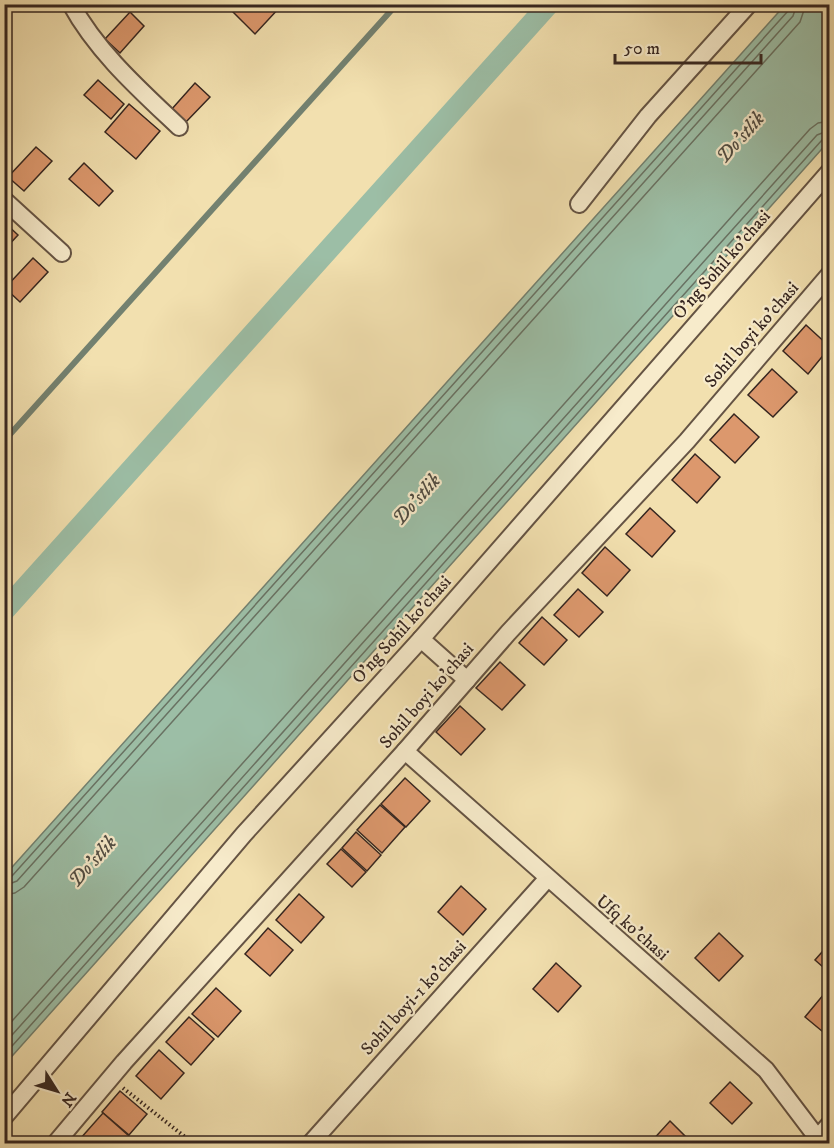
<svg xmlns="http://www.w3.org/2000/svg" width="834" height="1148" font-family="'IM FELL DW Pica',serif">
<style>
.water{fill:#9cbea6;stroke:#738170;stroke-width:1.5}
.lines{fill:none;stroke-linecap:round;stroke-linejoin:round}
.shore{stroke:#697263;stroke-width:1.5}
.stream{stroke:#738170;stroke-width:6}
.canal{stroke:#9cbea6;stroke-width:21}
.building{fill:#dc986d;stroke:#362620;stroke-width:1.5}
.street-casing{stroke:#655444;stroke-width:20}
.path{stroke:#362620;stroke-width:4;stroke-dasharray:1.5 3;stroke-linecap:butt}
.street{stroke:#f7ebcb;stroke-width:16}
.labels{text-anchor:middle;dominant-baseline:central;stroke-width:4.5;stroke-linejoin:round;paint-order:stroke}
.street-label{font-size:18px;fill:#362620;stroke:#f7ebcb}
.water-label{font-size:20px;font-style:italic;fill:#504c42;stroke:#f7ebcb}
</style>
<rect width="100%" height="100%" fill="#f2e0af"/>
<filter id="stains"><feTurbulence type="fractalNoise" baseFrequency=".00333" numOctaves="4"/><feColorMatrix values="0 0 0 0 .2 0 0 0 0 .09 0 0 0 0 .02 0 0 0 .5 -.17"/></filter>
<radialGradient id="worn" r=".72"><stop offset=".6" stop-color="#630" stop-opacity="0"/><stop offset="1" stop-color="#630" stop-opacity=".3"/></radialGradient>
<!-- water -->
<path class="water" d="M785,5h44v136l-824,923v-189z"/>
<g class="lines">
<!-- shore -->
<g class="shore">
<path d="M4,879l8,-3 776,-865 1,-7"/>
<path d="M4,886l13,-5 776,-865 4,-12"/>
<path d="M4,895l11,-2 9,-6 776,-865 6,-18"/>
<path d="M4,1030l806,-901 8,-6 12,-2"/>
<path d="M4,1044l813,-909 13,-5"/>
<path d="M4,1055l818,-915 8,-2"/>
</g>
<!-- stream -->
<path class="stream" d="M4,441l393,-437"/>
<!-- canal -->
<path class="canal" d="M4,611l545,-607"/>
</g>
<!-- building -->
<g class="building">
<path d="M277,4l3,3 -25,27 -29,-29z"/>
<path d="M130,12l14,14 -24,27 -15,-14z"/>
<path d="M98,80l26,24 -13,15 -27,-24z"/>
<path d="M195,83l15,14 -25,26 -14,-13z"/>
<path d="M129,104l31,27 -24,28 -31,-27z"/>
<path d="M36,147l16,14 -28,30 -16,-14z"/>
<path d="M84,163l29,28 -14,15 -30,-27z"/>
<path d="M4,222l14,13 -14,15z"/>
<path d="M33,258l15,14 -28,30 -15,-14z"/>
<path d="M806,325l24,22 -22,27 -25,-23z"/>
<path d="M772,369l25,23 -24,25 -25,-22z"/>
<path d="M734,414l25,23 -24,26 -25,-23z"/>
<path d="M695,454l25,23 -23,26 -25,-23z"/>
<path d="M650,508l25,23 -23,26 -26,-23z"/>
<path d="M605,547l25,23 -23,26 -25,-23z"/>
<path d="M578,589l25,23 -24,25 -25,-22z"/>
<path d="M542,617l25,23 -23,25 -25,-22z"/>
<path d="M500,662l25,23 -23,25 -26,-22z"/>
<path d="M460,706l25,23 -24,26 -25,-23z"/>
<path d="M405,778l25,23 -24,26 -25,-23z"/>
<path d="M380,805l25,22 -23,26 -25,-23z"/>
<path d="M356,832l25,23 -14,16 -25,-23z"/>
<path d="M341,849l25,23 -14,15 -25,-23z"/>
<path d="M461,886l25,23 -23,26 -25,-23z"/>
<path d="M299,894l25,23 -23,26 -25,-23z"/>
<path d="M268,928l25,22 -23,26 -25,-22z"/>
<path d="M719,933l24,23 -24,25 -24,-23z"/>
<path d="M830,943v30l-15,-13z"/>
<path d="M556,963l25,23 -23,26 -25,-23z"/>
<path d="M216,988l25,23 -23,26 -26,-23z"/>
<path d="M824,994l6,5 -2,37 -23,-19z"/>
<path d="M189,1017l25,22 -23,26 -25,-23z"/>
<path d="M159,1050l25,23 -23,26 -25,-23z"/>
<path d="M730,1082l22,21 -20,21 -22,-21z"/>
<path d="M120,1091l27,23 -18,21 -27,-23z"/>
<path d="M103,1113l26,23 -7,8h-37l-5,-5z"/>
<path d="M670,1121l21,21 -1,2 -40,-1z"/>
</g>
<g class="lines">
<!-- street casing -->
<g class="street-casing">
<g id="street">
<path d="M71,4c26,48 69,86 108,123"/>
<path d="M4,200l58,53"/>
<path d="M579,204l69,-88 101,-112"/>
<path d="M421,639l46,41"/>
<path d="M405,751l361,319 56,74"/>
<path d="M4,1117l240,-283 177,-195 409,-468"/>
<path d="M55,1144l69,-82 281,-311 103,-118 179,-192 143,-167"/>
<path d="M310,1144l237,-265"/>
<path d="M812,1144l18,-20"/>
</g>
</g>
<!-- path -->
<path class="path" d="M123,1088l71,56"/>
<!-- street -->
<use href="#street" class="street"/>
</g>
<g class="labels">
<!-- street labels -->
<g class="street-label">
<text transform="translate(722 265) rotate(-49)">O'ng Sohil ko'chasi</text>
<text transform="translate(752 335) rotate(-49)">Sohil boyi ko'chasi</text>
<text transform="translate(402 630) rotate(-48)">O'ng Sohil ko'chasi</text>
<text transform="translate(427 696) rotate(-49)">Sohil boyi ko'chasi</text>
<text transform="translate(632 928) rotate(41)">Ufq ko'chasi</text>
<text transform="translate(414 998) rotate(-48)">Sohil boyi-1 ko'chasi</text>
</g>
<!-- water labels -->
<g class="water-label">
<text transform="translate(741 138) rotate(-48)">Do'stlik</text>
<text transform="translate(417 500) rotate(-48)">Do'stlik</text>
<text transform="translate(93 862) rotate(-48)">Do'stlik</text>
</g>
</g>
<!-- margin -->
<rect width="834" height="1148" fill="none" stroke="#f2e0af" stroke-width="24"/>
<rect x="6" y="6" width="822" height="1136" fill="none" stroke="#362620" stroke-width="3"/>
<rect x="12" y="12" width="810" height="1124" fill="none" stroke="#362620" stroke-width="1.5"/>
<!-- north arrow -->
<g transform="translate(57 1091) rotate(127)" stroke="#f7ebcb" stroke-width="4.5" paint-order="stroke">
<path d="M0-4.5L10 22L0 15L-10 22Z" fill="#362620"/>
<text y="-9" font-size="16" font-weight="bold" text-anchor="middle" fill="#362620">N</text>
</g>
<!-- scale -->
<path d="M615 54v9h146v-9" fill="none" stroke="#362620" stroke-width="3"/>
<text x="624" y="54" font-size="18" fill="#362620" stroke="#f7ebcb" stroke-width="4.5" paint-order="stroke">50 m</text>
<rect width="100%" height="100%" filter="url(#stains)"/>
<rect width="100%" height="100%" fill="url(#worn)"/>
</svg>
